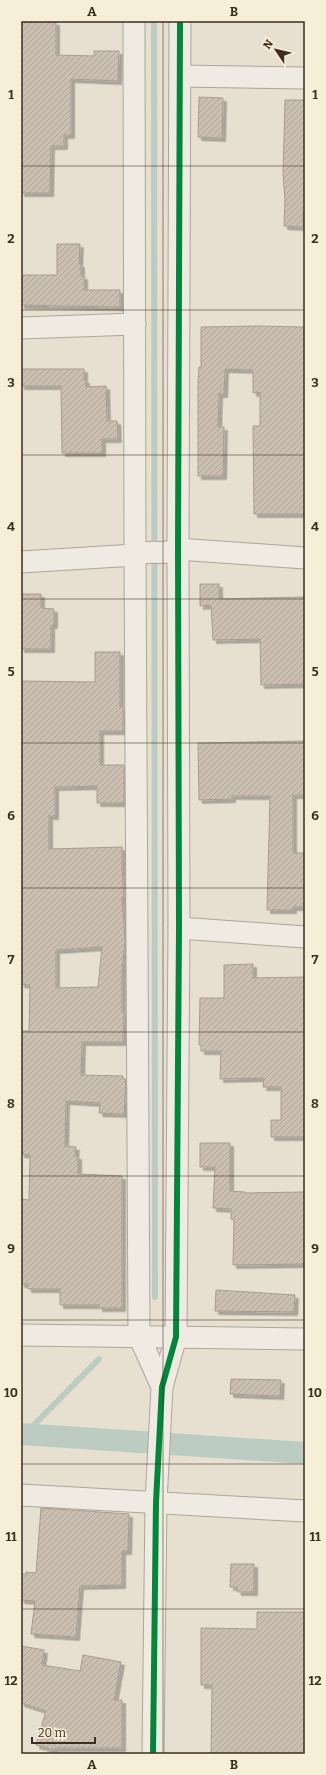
<svg xmlns="http://www.w3.org/2000/svg" width="326" height="1775" font-family="Bitter,serif">
<style>
.lines{fill:none;stroke-linecap:round;stroke-linejoin:round}
.stream{stroke:#bcccc2;stroke-width:6}
.canal{stroke:#bcccc2;stroke-width:22}
.building{fill:url(#building-hatch);stroke:#a89c90;fill-rule:evenodd;filter:url(#shadow)}
.minor-casing{stroke:#ada599;stroke-width:23}
.minor{stroke:#efebe3;stroke-width:21}
.cycleway-casing{stroke:#f7eed8;stroke-width:8}
.cycleway{stroke:#00873e;stroke-width:6}
.grid{fill:none;stroke:#3d2e20;stroke-width:1;stroke-opacity:0.55}
.neatline{fill:none;stroke:#3d2e20;stroke-width:1.5}
.grid-label{font-size:13px;text-anchor:middle;font-weight:bold;fill:#3d2e20}
</style>
<defs>
<pattern id="building-hatch" width="6" height="6" patternUnits="userSpaceOnUse"><rect width="6" height="6" fill="#cbbfb2"/><path d="M-1 1l2-2M0 6l6-6M5 7l2-2" fill="none" stroke="#afa499"/></pattern>
<filter id="shadow"><feDropShadow dx="3.5" dy="3.5" stdDeviation="0" flood-color="#0004"/></filter>
</defs>
<rect width="100%" height="100%" fill="#e7e0d1"/>
<g class="lines">
<!-- stream -->
<g class="stream">
<path d="M154,21l1,1276"/>
<path d="M24,1435l75,-76"/>
</g>
<!-- canal -->
<path class="canal" d="M21,1434l284,19"/>
</g>
<!-- building -->
<g class="building">
<path d="M21,22h35v33l38,1v-5h25l-1,30 -47,-2v56h-7v11h-13l-1,47h-29z"/>
<path d="M199,97l24,1 -1,40 -24,-1z"/>
<path d="M285,100h20v112h-2v15l-19,-1 1,-27 -2,-24z"/>
<path d="M57,244h23l-1,20h2v12h3v14h36v17l-99,-2v-30h36z"/>
<path d="M258,326l47,1v187h-51l-1,-88h7v-34l-7,1v-23l-28,-1 -1,25h-5l-1,33h6l-1,49h-25v-94l1,-15h2v-40z"/>
<path d="M21,369h63v11h2v7l20,-1 1,35h10l1,18h-16v14h-40l-1,-67h-40z"/>
<path d="M200,584h19v15l86,-2v87l-44,1 -1,-46 -47,1 -2,-35 -11,1z"/>
<path d="M21,594h20v14l13,1v16h-3v24h-30z"/>
<path d="M95,652h25v55h3v24h-23v34h24v38h-27v-17l-42,1v29h-6v33l73,-2v22l2,28h-2l3,43 -3,31v41h2l-1,30h-41l-1,33 42,1v3h3l-2,35 -25,-1 1,-10 -34,-2 -1,45 11,1 -1,9h3v18l44,2v132h-23v-3h-39v-16h-32v-5h-7v-85l8,1 1,-45 -9,-1v-123h8l1,-46 -9,-1v-303l74,1zM102,947l-4,40 -42,1v-38z"/>
<path d="M305,741v54h-12v58h12v54h-12v3h-26l3,-114h-38v3l-33,1 -1,-57z"/>
<path d="M253,964v14l52,-1v160h-34v-17h10v-33h-18l1,-9 -44,1 1,-28h-20v-6h-2l1,-47h24v-33z"/>
<path d="M200,1143h30v48l15,1v1l60,-1v72l-72,1 1,-45 -3,-1v-10l-18,-1 2,-41h-15z"/>
<path d="M216,1290l79,5 -1,17 -79,-1z"/>
<path d="M231,1379l50,1 -1,16 -50,-2z"/>
<path d="M41,1508l88,6 -1,37h-6v34l-42,1 -4,51 -45,-3 4,-33 -14,-1v-26h5v-2l10,1z"/>
<path d="M231,1564h23v28h-16l-1,-5h-7z"/>
<path d="M257,1612h48v142l-94,-1 1,-68h-11v-57l56,1z"/>
<path d="M21,1646l23,4 -2,15 38,6 3,-16 38,7 -7,38h8v48h-67l-1,2 -18,-5 10,-34 -25,-8z"/>
</g>
<g class="lines">
<!-- minor casing -->
<g class="minor-casing">
<g id="minor">
<path d="M134,21l1,534 4,781 23,51"/>
<path d="M180,76l125,2"/>
<path d="M21,328l114,-4"/>
<path d="M21,562l114,-7c13,-6 30,1 43,-6l127,9"/>
<path d="M179,928l126,9"/>
<path d="M21,1335l284,4"/>
<path d="M21,1495l284,16"/>
<path d="M153,1754l3,-252 6,-115 14,-50 3,-409 -1,-379 2,-528"/>
</g>
</g>
<!-- minor -->
<use href="#minor" class="minor"/>
<!-- cycleway casing -->
<g class="cycleway-casing">
<path id="cycleway" d="M153,1754l3,-252 6,-115 14,-50 3,-409 -1,-379 2,-528"/>
</g>
<!-- cycleway -->
<use href="#cycleway" class="cycleway"/>
</g>
<!-- grid -->
<path class="grid" d="M163,21v1733M21,166h284M21,310h284M21,455h284M21,599h284M21,743h284M21,888h284M21,1032h284M21,1176h284M21,1320h284M21,1464h284M21,1609h284"/>
<!-- border -->
<rect width="326" height="1775" fill="none" stroke="#f7eed8" stroke-width="44"/>
<!-- north arrow -->
<g transform="translate(276 50) rotate(305)" stroke="#f7eed8" stroke-width="3" paint-order="stroke">
<path d="M0-3L7 15L0 10L-7 15Z" fill="#3d2e20"/>
<text y="-6" font-size="11" font-weight="bold" text-anchor="middle" fill="#3d2e20">N</text>
</g>
<!-- scale -->
<path d="M32 1737v6h63v-6" fill="none" stroke="#3d2e20" stroke-width="2"/>
<text x="38" y="1737" font-size="12" fill="#3d2e20" stroke="#f7eed8" stroke-width="3" paint-order="stroke">20 m</text>
<rect x="22" y="22" width="282" height="1731" class="neatline"/>
<g class="grid-label">
<text x="92" y="16">A</text>
<text x="234" y="16">B</text>
<text x="11" y="99">1</text>
<text x="315" y="99">1</text>
<text x="11" y="243">2</text>
<text x="315" y="243">2</text>
<text x="11" y="387">3</text>
<text x="315" y="387">3</text>
<text x="11" y="531">4</text>
<text x="315" y="531">4</text>
<text x="11" y="676">5</text>
<text x="315" y="676">5</text>
<text x="11" y="820">6</text>
<text x="315" y="820">6</text>
<text x="11" y="964">7</text>
<text x="315" y="964">7</text>
<text x="11" y="1108">8</text>
<text x="315" y="1108">8</text>
<text x="11" y="1253">9</text>
<text x="315" y="1253">9</text>
<text x="11" y="1397">10</text>
<text x="315" y="1397">10</text>
<text x="11" y="1541">11</text>
<text x="315" y="1541">11</text>
<text x="11" y="1685">12</text>
<text x="315" y="1685">12</text>
<text x="92" y="1769">A</text>
<text x="234" y="1769">B</text>
</g>
</svg>
